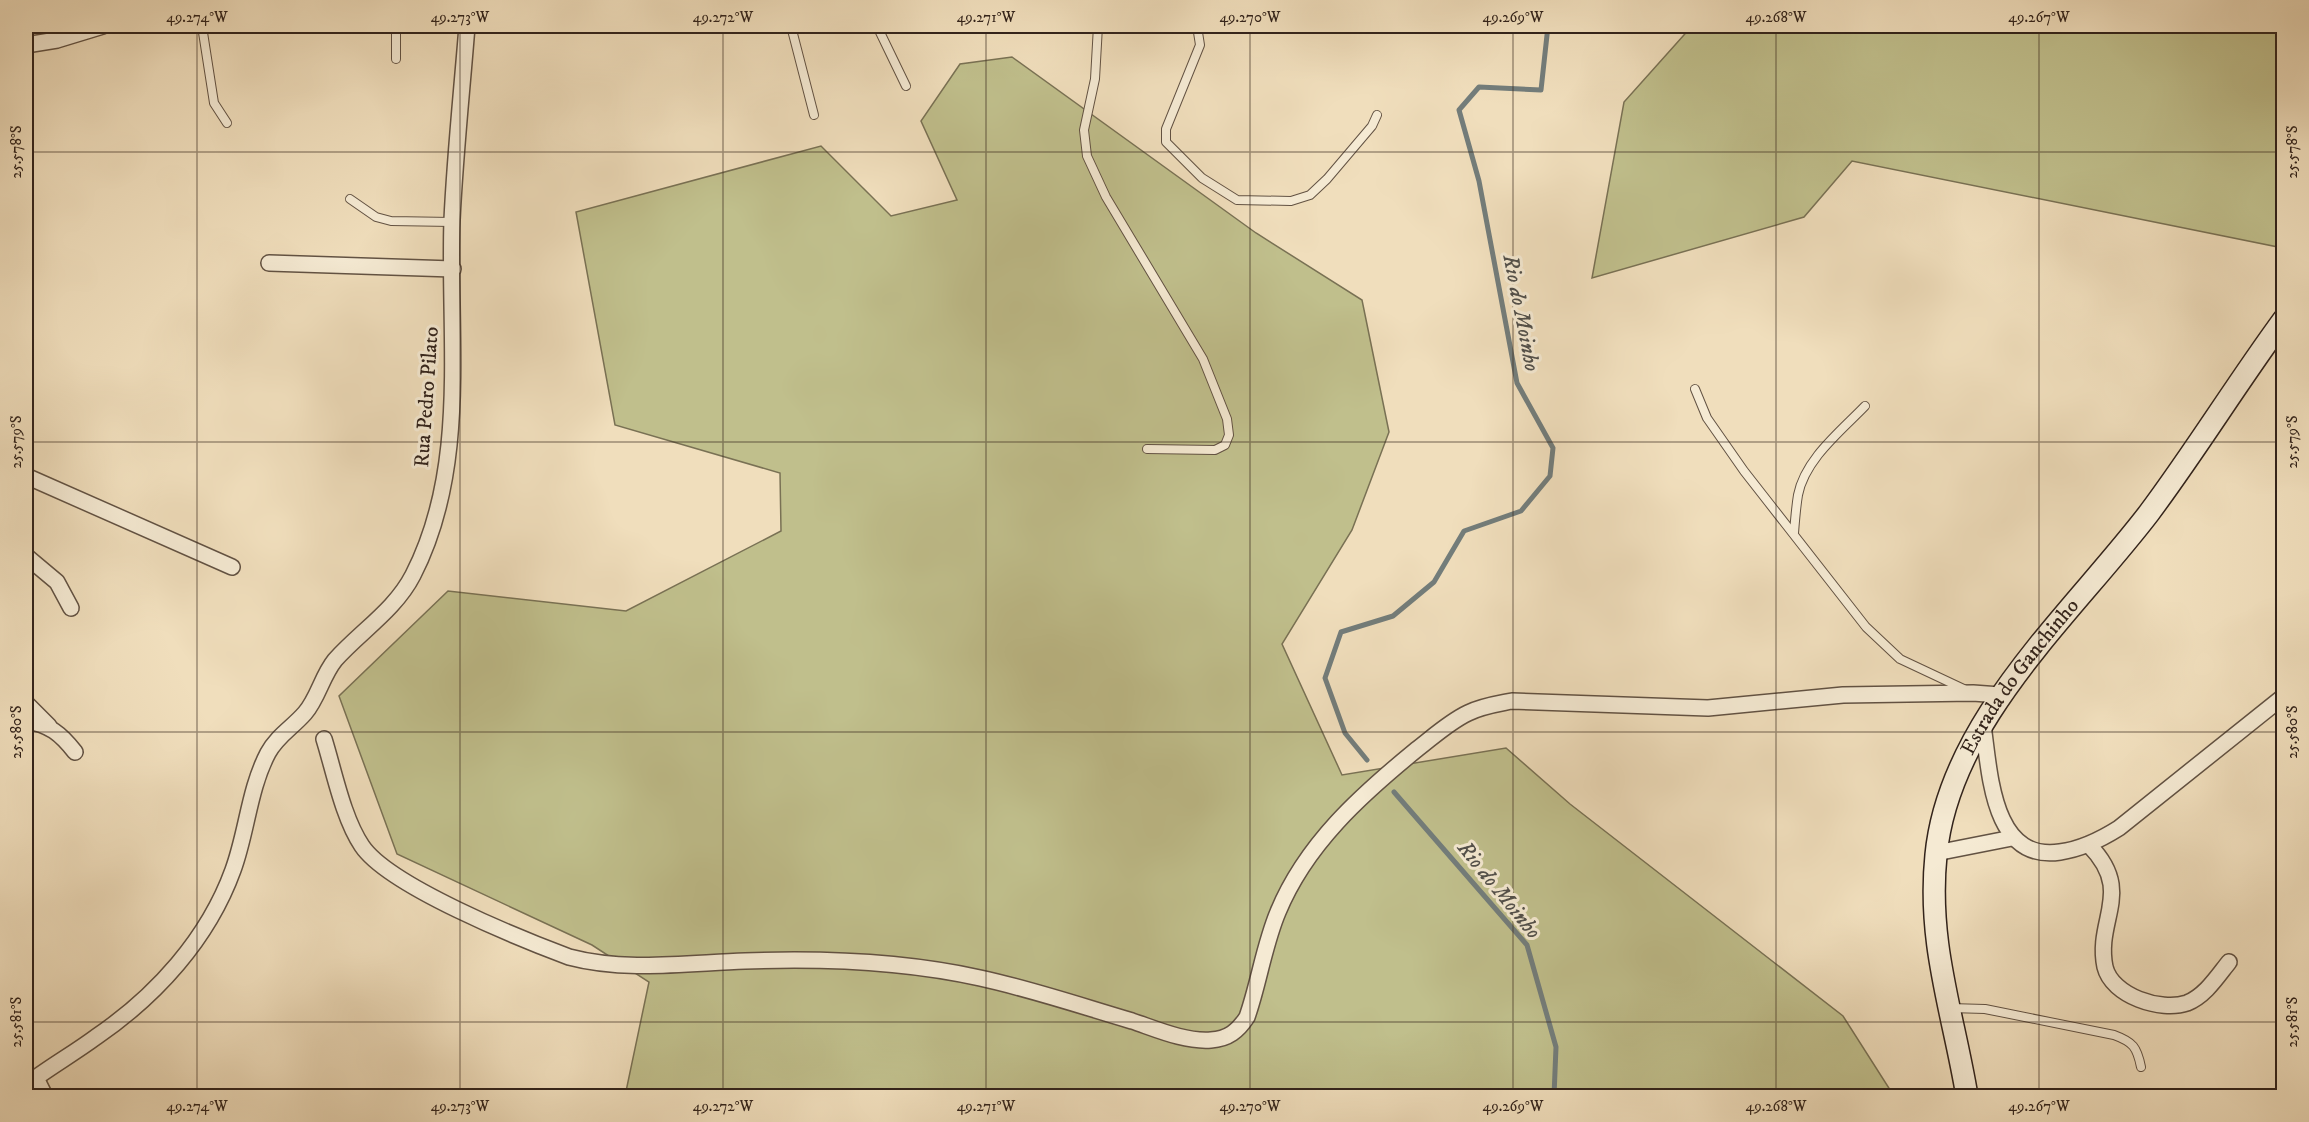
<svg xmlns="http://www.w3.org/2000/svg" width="2309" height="1122" font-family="'IM FELL DW Pica',serif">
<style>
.green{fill:#c0bf8c;stroke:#797154;stroke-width:1.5}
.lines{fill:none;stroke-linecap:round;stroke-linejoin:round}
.stream{stroke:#737d7b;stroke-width:5}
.lane-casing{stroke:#625243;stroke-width:10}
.street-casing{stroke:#625243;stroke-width:18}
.secondary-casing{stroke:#32231b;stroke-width:24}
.lane{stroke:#f5ead3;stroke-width:8}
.street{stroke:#f5ead3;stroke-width:15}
.secondary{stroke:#f5ead3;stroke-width:21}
.ticks{fill:none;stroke:#32231b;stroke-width:1.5;stroke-opacity:0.45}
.labels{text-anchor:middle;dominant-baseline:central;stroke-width:6;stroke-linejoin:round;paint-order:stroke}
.street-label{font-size:21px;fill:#32231b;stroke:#f5ead3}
.water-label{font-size:22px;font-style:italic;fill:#52504b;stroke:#f5ead3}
.neatline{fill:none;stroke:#32231b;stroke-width:2}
.ticks-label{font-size:15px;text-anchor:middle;fill:#32231b}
</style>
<rect width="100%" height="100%" fill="#f0debc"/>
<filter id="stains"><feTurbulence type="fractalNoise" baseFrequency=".00333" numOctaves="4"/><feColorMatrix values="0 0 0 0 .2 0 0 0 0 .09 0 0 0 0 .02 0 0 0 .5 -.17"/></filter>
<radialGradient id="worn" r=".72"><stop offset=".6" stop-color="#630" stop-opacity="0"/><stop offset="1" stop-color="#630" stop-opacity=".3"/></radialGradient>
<!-- green -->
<g class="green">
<path d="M1692,26h591v222l-431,-87 -48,56 -212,61 32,-176z"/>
<path d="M1012,57l244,176 106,67 27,132 -37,98 -70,114 60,131 164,-27 64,56 273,212 51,80h-1269l24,-114 -57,-37 -195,-91 -58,-158 109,-105 178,20 155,-80 -1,-58 -165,-48 -39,-213 245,-66 70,70 66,-16 -36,-79 39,-57z"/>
</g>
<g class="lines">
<!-- stream -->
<g class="stream">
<path d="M1367,760l-22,-27 -20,-55 16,-46 52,-16 41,-34 30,-51 57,-20 29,-35 3,-28 -36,-65 -38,-202 -20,-71 20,-23 62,3 7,-64"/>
<path d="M1394,792l133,153 29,102 -2,49"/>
</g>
<!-- lane casing -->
<g class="lane-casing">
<g id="lane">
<path d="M202,26l12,77 13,20"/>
<path d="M396,26v33"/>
<path d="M791,26l23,89"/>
<path d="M877,26l29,60"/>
<path d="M1098,26l-3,53 -11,51 3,26 19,41 97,162 24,60 2,16 -4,10 -10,5 -68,-1"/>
<path d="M1197,26l3,19 -34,84v13l36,36 35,22 54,1 19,-6 17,-16 45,-53 5,-11"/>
<path d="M350,199l26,18 15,4 61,1"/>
<path d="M1695,389l12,29 37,53 122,156 34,32 66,31"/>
<path d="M1794,533c1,-13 2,-26 4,-38 7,-36 43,-64 67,-89"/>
<path d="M1950,1008l35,1 129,26c19,7 23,12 27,32"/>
</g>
</g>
<!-- street casing -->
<g class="street-casing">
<g id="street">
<path d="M26,45l31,-5 46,-14"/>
<path d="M269,263l184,6"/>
<path d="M26,476l206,91"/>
<path d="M26,556l31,26 14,26"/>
<path d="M26,703l23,23"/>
<path d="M26,721c23,3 35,13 49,31"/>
<path d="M1983,725c7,48 9,137 77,127 22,-3 40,-12 59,-24l165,-132"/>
<path d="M324,739c10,32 19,79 38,107 27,40 159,93 207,111 56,15 119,6 176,4 79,-3 158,0 235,17 51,11 101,28 152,43 24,8 53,21 79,19 17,-1 27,-9 36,-23 12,-34 17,-72 31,-105 28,-68 83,-117 138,-162 17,-13 33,-28 52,-37 14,-7 29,-9 44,-12l196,7 135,-13 130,-2 27,2"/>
<path d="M2089,845c46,47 6,74 16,122 7,29 56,45 82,36 18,-7 30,-26 42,-41"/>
<path d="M1936,853l76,-15"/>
<path d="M36,1078l9,18"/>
<path d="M26,1085c22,-17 47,-31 70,-48 60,-41 112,-98 137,-167 14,-38 16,-81 35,-117 9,-17 25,-26 37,-40 13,-15 17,-37 30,-53 26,-29 60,-50 78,-85 56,-109 35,-237 39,-355 3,-65 10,-130 15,-194"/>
</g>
</g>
<!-- secondary casing -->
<g class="secondary-casing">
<g id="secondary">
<path id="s1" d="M1967,1096c-14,-84 -40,-153 -31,-241 13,-134 135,-240 213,-342 47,-63 88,-130 135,-194"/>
</g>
</g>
<!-- lane -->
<use href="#lane" class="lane"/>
<!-- street -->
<use href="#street" class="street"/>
<!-- secondary -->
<use href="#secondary" class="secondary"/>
</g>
<!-- ticks -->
<path class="ticks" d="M197,26v1070M460,26v1070M723,26v1070M986,26v1070M1250,26v1070M1513,26v1070M1776,26v1070M2039,26v1070M26,152h2258M26,442h2258M26,732h2258M26,1022h2258"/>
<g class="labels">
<!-- street labels -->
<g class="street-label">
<text transform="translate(427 397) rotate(-86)">Rua Pedro Pilato</text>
<text stroke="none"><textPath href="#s1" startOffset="444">Estrada do Ganchinho</textPath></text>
</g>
<!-- water labels -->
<g class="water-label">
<text transform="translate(1521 313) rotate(79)">Rio do Moinho</text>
<text transform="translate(1499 890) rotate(51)">Rio do Moinho</text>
</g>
</g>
<!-- margin -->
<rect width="2309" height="1122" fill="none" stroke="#f0debc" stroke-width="66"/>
<rect x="33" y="33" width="2243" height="1056" class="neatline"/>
<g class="ticks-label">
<text x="197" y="22">49.274°W</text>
<text x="460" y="22">49.273°W</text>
<text x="723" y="22">49.272°W</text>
<text x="986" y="22">49.271°W</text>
<text x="1250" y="22">49.270°W</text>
<text x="1513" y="22">49.269°W</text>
<text x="1776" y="22">49.268°W</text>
<text x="2039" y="22">49.267°W</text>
<text transform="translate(16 152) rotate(-90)" y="5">25.578°S</text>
<text transform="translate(2292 152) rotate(-90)" y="5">25.578°S</text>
<text transform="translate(16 442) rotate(-90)" y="5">25.579°S</text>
<text transform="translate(2292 442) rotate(-90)" y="5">25.579°S</text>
<text transform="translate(16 732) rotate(-90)" y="5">25.580°S</text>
<text transform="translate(2292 732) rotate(-90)" y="5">25.580°S</text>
<text transform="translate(16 1022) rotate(-90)" y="5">25.581°S</text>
<text transform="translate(2292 1022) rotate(-90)" y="5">25.581°S</text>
<text x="197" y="1111">49.274°W</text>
<text x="460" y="1111">49.273°W</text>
<text x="723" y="1111">49.272°W</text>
<text x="986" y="1111">49.271°W</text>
<text x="1250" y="1111">49.270°W</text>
<text x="1513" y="1111">49.269°W</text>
<text x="1776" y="1111">49.268°W</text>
<text x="2039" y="1111">49.267°W</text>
</g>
<rect width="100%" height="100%" filter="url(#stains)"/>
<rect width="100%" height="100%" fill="url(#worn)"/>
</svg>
